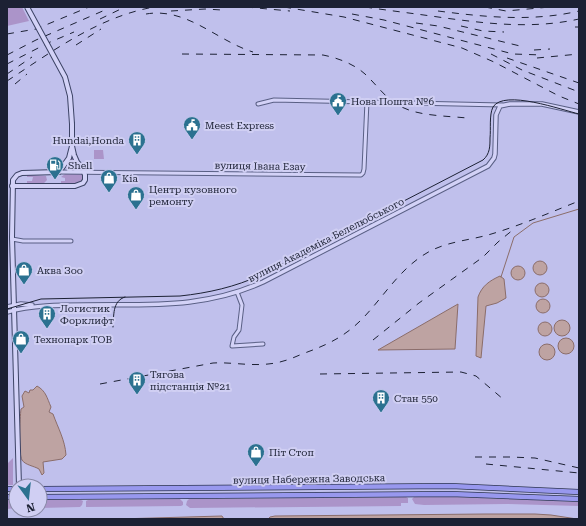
<svg xmlns="http://www.w3.org/2000/svg" width="586" height="526" font-family="'Roboto Serif',serif">
<style>
.green{fill:#ab94c9}
.water{fill:#bea3a2;stroke:#8b6d6a}
.lines{fill:none;stroke-linecap:round;stroke-linejoin:round}
.stream{stroke:#8b6d6a;stroke-width:1}
.minor-casing{stroke:#595f84;stroke-width:5}
.tertiary-casing{stroke:#595f84;stroke-width:5.5}
.secondary-casing{stroke:#3c4365;stroke-width:6}
.primary-casing{stroke:#2d3551;stroke-width:6}
.minor{stroke:#d3d2f7;stroke-width:3}
.tertiary{stroke:#d3d2f7;stroke-width:3.5}
.secondary{stroke:#d3d2f7;stroke-width:4}
.primary{stroke:#9898ee;stroke-width:4.5}
.tram{stroke:#1c2134;stroke-width:1}
.rail{stroke:#1c2134;stroke-width:1;stroke-dasharray:7 7;stroke-linecap:butt}
.secondary-bridge-casing{stroke:#3c4365;stroke-width:6;stroke-linecap:butt}
.secondary-bridge{stroke:#d3d2f7;stroke-width:4}
.labels{text-anchor:middle;dominant-baseline:central;stroke-width:4;stroke-linejoin:round;paint-order:stroke}
.poi-label{font-size:10px;fill:#1c2134;stroke:#d0cff3;text-anchor:start}
.street-label{font-size:10px;fill:#1c2134;stroke:#d0cff3}
</style>
<rect width="100%" height="100%" fill="#c0c0ec"/>
<!-- green -->
<g class="green">
<path d="M7,7h15l7,14 -22,5z"/>
<path d="M94,150h9l1,9h-10z"/>
<path d="M72,157l8,12h-14z"/>
<path d="M65,174h17l1,4c-5,8 -14,6 -22,5v-2h4v-3l-4,-1z"/>
<path d="M27,175l19,1 1,4 -3,3h-17v-2h5l1,-4h-6z"/>
<path d="M13,458v27h-6v-21z"/>
<path d="M406,497l2,1v5h-7v3l-211,2 -4,-3 1,-4 2,-2z"/>
<path d="M414,497h45l120,5v4l-71,-2 -84,1 -9,-1 -3,-5z"/>
<path d="M180,499l3,3v3l-2,1 -95,1v-6l2,-1z"/>
<path d="M7,500h9v8l-9,1z"/>
<path d="M40,500h41l2,1 -1,4 -2,2 -40,1z"/>
</g>
<!-- water -->
<g class="water">
<circle cx="540" cy="268" r="7"/>
<circle cx="518" cy="273" r="7"/>
<path d="M500,276l4,3 2,19 -9,5 -11,3 -5,52 -5,-2 2,-59c4,-11 11,-16 22,-21z"/>
<circle cx="542" cy="290" r="7"/>
<circle cx="543" cy="306" r="7"/>
<path d="M458,304l-3,45 -77,1z"/>
<circle cx="562" cy="328" r="8"/>
<circle cx="545" cy="329" r="7"/>
<circle cx="566" cy="346" r="8"/>
<circle cx="547" cy="352" r="8"/>
<path d="M37,386c9,5 10,12 14,21l-2,5 4,2c5,14 12,26 13,41l-4,4 -19,3 1,11 -2,2 -3,-6c-5,-3 -14,-4 -17,-9 -4,-7 -2,-42 -1,-51l3,-2 -2,-11 3,-5 4,2 1,-3h3z"/>
<path d="M485,514h50l16,1 26,4h-309l2,-2 5,-1z"/>
<path d="M222,516l2,3h-106z"/>
</g>
<g class="lines">
<!-- stream -->
<path class="stream" d="M501,277l13,-40 19,-14 46,-14"/>
<!-- minor casing -->
<g class="minor-casing">
<g id="minor">
<path d="M258,104l16,-4 228,5"/>
<path d="M59,172l302,3 2,-2 1,-4 3,-68"/>
<path d="M12,239l11,2h48"/>
<path d="M237,292l5,13 -3,25 -5,7 -2,9 31,-2"/>
</g>
</g>
<!-- tertiary casing -->
<g class="tertiary-casing">
<g id="tertiary">
<path d="M7,307l14,-3 11,1"/>
<path d="M7,312c25,-7 53,-7 79,-7 63,-1 117,4 177,-23l225,-116 6,-8 1,-4 1,-39 4,-9 10,-2h32l37,8"/>
</g>
</g>
<!-- secondary casing -->
<g class="secondary-casing">
<g id="secondary">
<path d="M12,186h63l8,-3 2,-3v-5l-2,-6 -6,-7 -3,-7 -2,-9v-22"/>
<path d="M19,486l-7,-249 1,-57 4,-5 5,-2 37,-1 10,-14 3,-12"/>
</g>
</g>
<!-- primary casing -->
<g class="primary-casing">
<g id="primary">
<path d="M7,489h9"/>
<path d="M40,489l411,-3 128,6"/>
<path d="M7,497h9"/>
<path d="M40,497l411,-3 128,5"/>
</g>
</g>
<!-- minor -->
<use href="#minor" class="minor"/>
<!-- tertiary -->
<use href="#tertiary" class="tertiary"/>
<!-- secondary -->
<use href="#secondary" class="secondary"/>
<!-- primary -->
<use href="#primary" class="primary"/>
<!-- tram -->
<g class="tram">
<path d="M7,309l34,-10 139,-3c28,-3 55,-9 81,-21l222,-115c7,-6 7,-14 7,-22 1,-9 -1,-23 3,-31 11,-18 69,3 86,7"/>
<path d="M113,327c1,-11 -1,-26 12,-30"/>
</g>
<!-- rail -->
<g class="rail">
<path d="M246,7l44,4"/>
<path d="M284,7l60,10 118,31 32,14 65,34 20,8"/>
<path d="M365,7c27,4 53,7 80,11 45,6 89,11 134,1"/>
<path d="M485,7l21,4 44,-4"/>
<path d="M171,11l34,-2 17,1"/>
<path d="M438,11c47,6 94,11 141,0"/>
<path d="M146,14c41,-7 71,27 107,38"/>
<path d="M352,14l32,6 129,34 30,1"/>
<path d="M100,19l25,-12"/>
<path d="M416,23l22,3 82,20"/>
<path d="M461,26l22,5 21,1"/>
<path d="M575,27h4"/>
<path d="M7,34l29,-5 53,-22"/>
<path d="M76,45l25,-16"/>
<path d="M534,50l16,-1"/>
<path d="M182,54l141,1c15,3 31,9 42,19 13,12 22,27 39,34 17,8 44,8 63,10"/>
<path d="M491,54l31,16 57,22"/>
<path d="M7,55l29,-15 69,-30"/>
<path d="M507,58l72,25"/>
<path d="M537,58l42,-4"/>
<path d="M7,64l41,-21 26,-11"/>
<path d="M7,74l25,-17"/>
<path d="M7,81c46,-30 91,-64 147,-74"/>
<path d="M15,84l12,-10"/>
<path d="M373,340l46,-37 64,-46 15,-15 16,-13"/>
<path d="M320,374l141,-2 15,4 27,23"/>
<path d="M100,384l113,-21c18,-1 36,3 55,1 12,-1 23,-5 34,-10 25,-9 43,-17 62,-37 19,-20 34,-45 58,-61 20,-14 44,-15 66,-21 31,-9 61,-22 91,-34"/>
<path d="M475,457h35l25,1 44,10"/>
<path d="M486,464l93,9"/>
</g>
<!-- secondary-bridge casing -->
<g class="secondary-bridge-casing">
<path id="secondary-bridge" d="M27,7l38,70 5,19 2,28"/>
</g>
<!-- secondary-bridge -->
<use href="#secondary-bridge" class="secondary-bridge"/>
</g>
<!-- icons -->
<defs>
<g id="civic-pin" transform="scale(0.9)"><path d="M0 17L-7.5 6A9.5 9.5 0 1 1 7.5 6Z" fill="#2b7190" stroke="#d0cff3"/><path d="M-.6-6.5H3V-4.5H.6V-3L4-1V1h2V6H-6V1h2V-1L-.6-3ZM-1.2 2.5V6h2.4V2.5Z" fill="#fff"/></g>
<g id="building-pin" transform="scale(0.9)"><path d="M0 17L-7.5 6A9.5 9.5 0 1 1 7.5 6Z" fill="#2b7190" stroke="#d0cff3"/><path d="M-4-6H4V6H1V3H-1V6H-4ZM-2.5-4.3h1.7v1.8h-1.7ZM.8-4.3h1.7v1.8H.8ZM-2.5-1h1.7V.8h-1.7ZM.8-1h1.7V.8H.8Z" fill="#fff"/></g>
<g id="fuel-pin" transform="scale(0.9)"><path d="M0 17L-7.5 6A9.5 9.5 0 1 1 7.5 6Z" fill="#2b7190" stroke="#d0cff3"/><path d="M-5.5-6h7V0h2V4h1.3V-2.5L3-4.5l.8-.8L6-3V5H2.5V1h-1V6h-7ZM-4.2-4.7v3.2H.2V-4.7Z" fill="#fff"/></g>
<g id="shop-pin" transform="scale(0.9)"><path d="M0 17L-7.5 6A9.5 9.5 0 1 1 7.5 6Z" fill="#2b7190" stroke="#d0cff3"/><path d="M-5-2.5h2.3a2.7 3.5 0 0 1 5.4 0H5L5.5 6h-11ZM-1.5-2.5h3a1.5 2.3 0 0 0-3 0Z" fill="#fff"/></g>
</defs>
<g fill-rule="evenodd">
<use href="#civic-pin" x="338" y="101"/>
<use href="#civic-pin" x="192" y="125"/>
<use href="#building-pin" x="137" y="140"/>
<use href="#fuel-pin" x="55" y="165"/>
<use href="#shop-pin" x="109" y="178"/>
<use href="#shop-pin" x="136" y="195"/>
<use href="#shop-pin" x="24" y="270"/>
<use href="#building-pin" x="47" y="314"/>
<use href="#shop-pin" x="21" y="339"/>
<use href="#building-pin" x="137" y="380"/>
<use href="#building-pin" x="381" y="398"/>
<use href="#shop-pin" x="256" y="452"/>
</g>
<g class="labels">
<!-- poi labels -->
<g class="poi-label">
<text x="351" y="101">Нова Пошта №6</text>
<text x="205" y="125">Meest Express</text>
<text x="124" y="140" text-anchor="end">Hundai,Honda</text>
<text x="68" y="165">Shell</text>
<text x="122" y="178">Kia</text>
<text x="149" y="189">Центр кузовного<tspan x="149" dy="12">ремонту</tspan></text>
<text x="37" y="270">Аква Зоо</text>
<text x="60" y="308">Логистик<tspan x="60" dy="12">Форклифт</tspan></text>
<text x="34" y="339">Технопарк ТОВ</text>
<text x="150" y="374">Тягова<tspan x="150" dy="12">пiдстанцiя №21</tspan></text>
<text x="394" y="398">Стан 550</text>
<text x="269" y="452">Піт Стоп</text>
</g>
<!-- street labels -->
<g class="street-label">
<text transform="translate(260 166) rotate(1)">вулиця Івана Езау</text>
<text transform="translate(326 240) rotate(-27)">вулиця Академіка Белелюбського</text>
<text transform="translate(309 479) rotate(-1)">вулиця Набережна Заводська</text>
</g>
</g>
<!-- border -->
<rect width="586" height="526" fill="none" stroke="#1c2134" stroke-width="16"/>
<!-- north arrow -->
<g transform="translate(28 498) rotate(165)"><circle r="19" fill="#d0cff3" stroke="#8889a7"/>
<path d="M0-3L7 15L0 10L-7 15Z" fill="#2b7190"/>
<text y="-6" font-size="11" font-weight="bold" text-anchor="middle" fill="#1c2134">N</text>
</g>
</svg>
